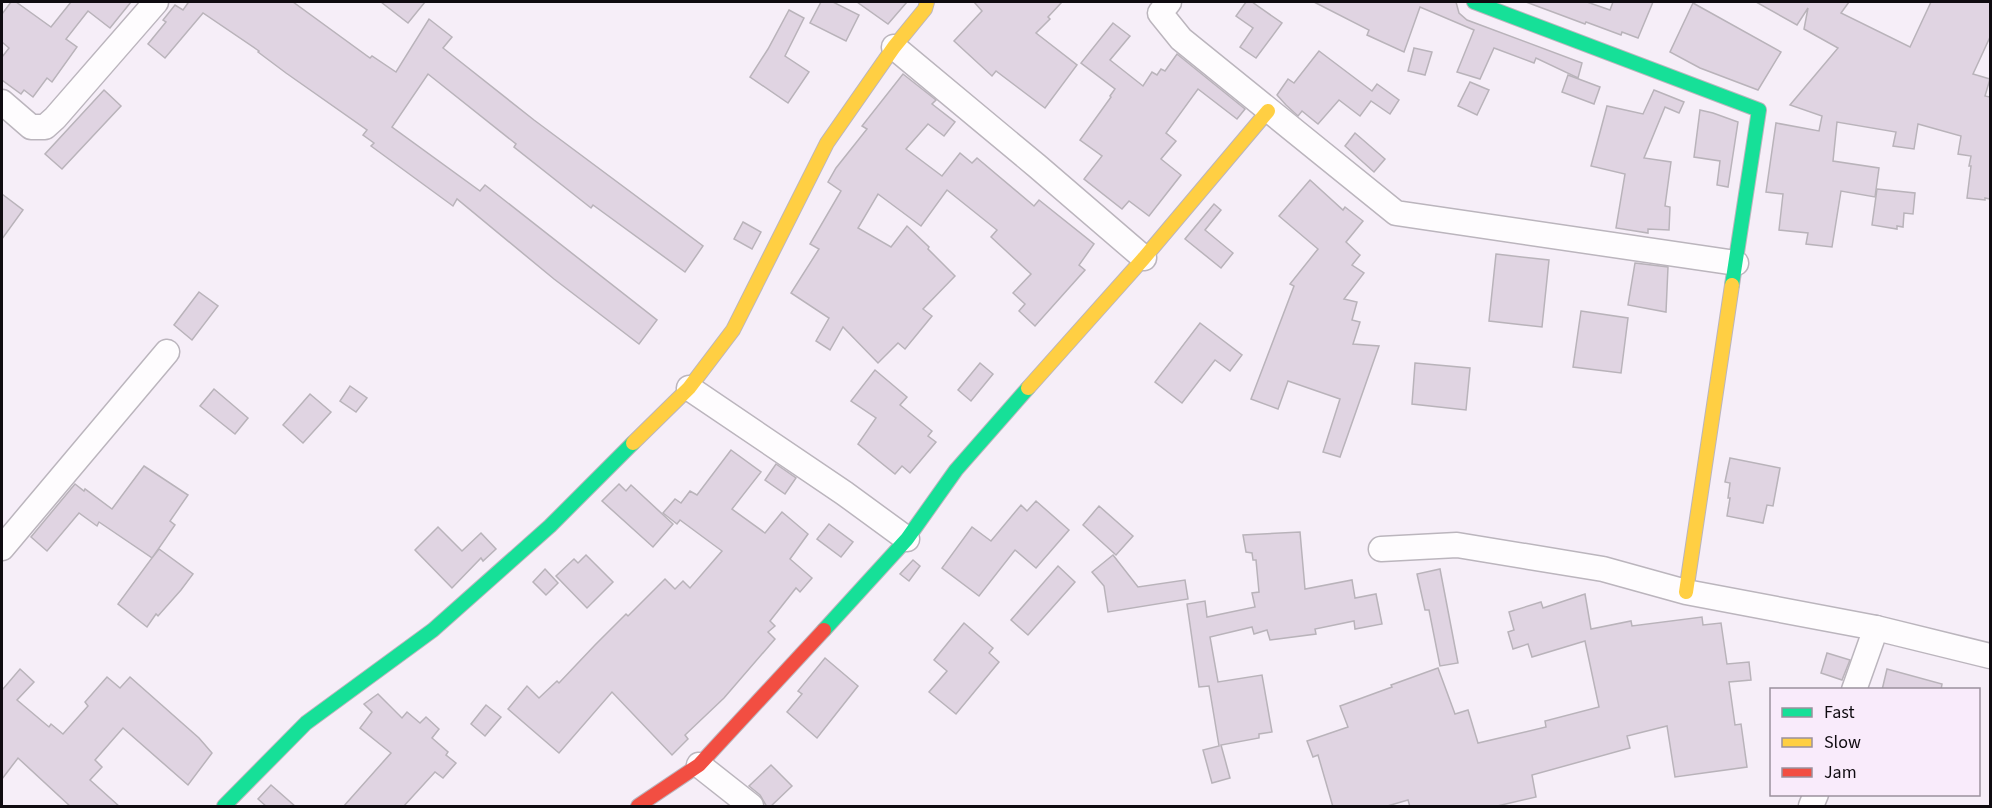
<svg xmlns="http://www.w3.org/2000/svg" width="1992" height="808" font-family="'Source Sans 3',sans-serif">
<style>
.building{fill:#e0d4e2;stroke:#b9b3ba;stroke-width:1.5}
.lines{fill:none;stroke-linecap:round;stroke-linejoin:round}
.street-casing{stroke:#bbb5bd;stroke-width:27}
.fast-casing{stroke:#bbb5bd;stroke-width:16}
.slow-casing{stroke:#bbb5bd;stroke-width:16}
.jam-casing{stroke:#bbb5bd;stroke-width:16}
.street{stroke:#fefcfe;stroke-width:24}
.fast{stroke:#16e098;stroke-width:14}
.slow{stroke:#ffcf43;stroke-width:14}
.jam{stroke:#f24e42;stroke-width:14}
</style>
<rect width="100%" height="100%" fill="#f6eef8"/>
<!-- building -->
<g class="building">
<path d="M11,2h5l35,25 20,-25h60l-21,26 -22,-17 -22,28 11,8 -25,35 -5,-4 -14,19 -9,-7 -3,4 -19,-14v-23l7,-9 -7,-6v-28z"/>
<path d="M186,2h107l77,56 2,-2 24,16 33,-53 23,18 -9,11 91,72 169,126 -18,26 -92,-67 -2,3 -77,-61 2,-3 -88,-70 -36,53 88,64 5,-6 172,135 -18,24 -85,-65 -97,-80 -4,7 -82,-60 3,-3 -11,-8 4,-5 -81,-57 -28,-21 1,-1 -56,-38 -38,45 -17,-14 18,-22 -3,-2 12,-15 8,5 5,-7z"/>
<path d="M381,2h44l-17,21z"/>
<path d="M821,2h12l26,13 -13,26 -36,-18z"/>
<path d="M857,2h50l-19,22z"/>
<path d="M974,2h88l-14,15 2,2 -14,14 41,32 -32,43 -49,-37 -4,5 -38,-35 28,-30z"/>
<path d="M1246,2h6l30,21 -26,35 -16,-11 13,-19 -17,-12z"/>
<path d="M1314,2h142l3,11 8,7 115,43 -4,15 -42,-20 -2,5 -40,-15 -14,31 -23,-7 17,-42 -54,-23 -16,45 -37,-17 2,-5z"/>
<path d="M1526,2h61l23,8 3,-8h40l-15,36 -16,-6 -1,3 -35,-13 -1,2z"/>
<path d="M1756,2h93l-8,11 69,34 21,-45h59v35l-17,37 17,5 -5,17 5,1v102l-5,-1v2l-18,-2 4,-32h-2l2,-10 -13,-2 3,-18 -43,-12 -4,25 -21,-3 3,-14 -59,-10 -4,39 46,7 -4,29 -34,-6 -9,56 -26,-3 2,-11 -29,-3 4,-36 -17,-2 10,-69 43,8 3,-15 -32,-11 48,-57 -34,-19 4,-21 -11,17z"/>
<path d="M1693,3l88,49 -23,38 -58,-22 -30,-16z"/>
<path d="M789,10l15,8 -19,38 24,16 -21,31 -38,-26 18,-28z"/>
<path d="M1113,23l17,13 -20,24 33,26 9,-14 5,3 4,-6 4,2 12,-17 68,55 -8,10 -39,-30 -32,44 10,8 -15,18 20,16 -32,41 -20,-15 -7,8 -38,-30 18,-23 -22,-16 31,-43 -1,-1 5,-7 -34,-26z"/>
<path d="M1414,48l18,4 -7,23 -17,-4z"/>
<path d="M1319,51l53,40 5,-7 22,16 -9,14 -19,-13 -11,15 -21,-16 -21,24 -16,-13 -4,5 -12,-11 -9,-10 11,-16 6,4z"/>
<path d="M903,74l33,26 -4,4 23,18 -11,14 -16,-12 -22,25 36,27 18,-23 12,10 5,-5 57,48 5,-6 55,44 -15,21 6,5 -50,56 -16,-15 6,-7 -12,-11 18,-19 -40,-37 6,-7 -50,-40 -26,36 -43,-32 -20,34 33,19 16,-21 22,21 -1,2 27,27 -32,33 9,7 -27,33 -7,-6 -20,20 -35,-36 -13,23 -14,-9 13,-23 -38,-25 28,-44 -9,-5 31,-53 -13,-9 8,-14 31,-39 -5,-3z"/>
<path d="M1568,75l32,12 -6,17 -32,-12z"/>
<path d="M1470,82l19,8 -12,25 -19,-9z"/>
<path d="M104,90l17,16 -59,63 -17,-15z"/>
<path d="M1654,90l30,12 -5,11 -14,-6 -21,51 27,4 -6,44 5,1 -1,23 -21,-1v4l-32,-5 9,-54 -34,-8 16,-60 36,8z"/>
<path d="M1700,110l13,3 25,9 -10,65 -11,-2 3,-24 -26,-4z"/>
<path d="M1355,133l30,26 -11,13 -29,-26z"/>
<path d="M1310,180l33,30 2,-3 18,14 -17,21 14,13 -8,10 12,8 -20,26 13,3 -5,18 8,2 -7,22 26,2 -39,111 -17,-5 17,-53 -52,-18 -10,28 -27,-10 43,-113 -4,-2 28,-35 -39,-33z"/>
<path d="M1877,189l38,4 -2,21 -9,-1 -1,14 -6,-1v3l-25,-4z"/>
<path d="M2,194l21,16 -21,29z"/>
<path d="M1214,204l7,6 -16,20 28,23 -12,15 -36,-29z"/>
<path d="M743,222l18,10 -9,17 -18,-10z"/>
<path d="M1496,254l53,6 -7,67 -53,-6z"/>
<path d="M1635,263l33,4 -2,45 -38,-7z"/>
<path d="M199,292l19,14 -26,34 -18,-15z"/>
<path d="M1581,311l47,7 -7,55 -48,-6z"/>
<path d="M1200,323l42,32 -12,16 -15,-11 -33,43 -27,-21z"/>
<path d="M980,363l13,11 -22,27 -13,-11z"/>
<path d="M1415,363l55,5 -4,42 -54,-6z"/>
<path d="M875,370l32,27 -7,8 32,26 -4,5 8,6 -26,31 -8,-7 -7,8 -37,-30 18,-26 -25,-17z"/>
<path d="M350,386l17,12 -11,14 -16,-11z"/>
<path d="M214,389l34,29 -13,16 -35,-28z"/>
<path d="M310,394l21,18 -28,31 -20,-18z"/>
<path d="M731,450l30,22 -29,37 33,24 17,-21 26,22 -18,25 22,19 -12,14 -4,-4 -26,33 5,5 -7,6 7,7 -51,59 -39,37 3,4 -16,16 -60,-63 -53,61 -51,-44 19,-23 12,12 18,-17 2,2 36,-38 31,-31 2,2 37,-37 10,10 8,-8 7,7 32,-37 -42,-31 -3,4 -14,-11 12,-14 6,4 9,-12 7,4z"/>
<path d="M1730,458l50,10 -7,38 -6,-1 -4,18 -36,-7 3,-18h-2l2,-15 -5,-1z"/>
<path d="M776,464l20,14 -11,16 -20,-14z"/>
<path d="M144,466l44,29 -18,26 5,4 -23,33 7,-9 34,25 -12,16 -23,26 -2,-2 -9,13 -29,-23 34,-46 -53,-36 -2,4 -18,-13 -32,38 -16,-14 44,-53 9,7 1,-2 27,20z"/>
<path d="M619,484l7,7 5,-6 42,39 -20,23 -51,-46z"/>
<path d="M1036,501l33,29 -33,38 -21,-18 -36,46 -37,-28 30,-41 19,14 30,-36 6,6z"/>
<path d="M1099,506l34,30 -17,19 -33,-30z"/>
<path d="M829,524l24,18 -12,15 -24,-18z"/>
<path d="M438,527l24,24 19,-18 15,16 -13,12 -2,-3 -29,30 -37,-38z"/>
<path d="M1300,532l5,57 47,-9 3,18 21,-4 6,30 -27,5 -1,-8 -39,8 1,5 -46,6 -3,-10 -13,4 -2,-7 -42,10 8,45 44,-7 10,57 -13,2v4l-38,7 9,33 -18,5 -9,-33 16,-4 -10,-60 -10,1 -12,-83 18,-3 2,16 48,-10 -3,-14 7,-1 -3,-32h-3l-1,-7 -6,-1 -3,-17z"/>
<path d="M586,555l27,27 -26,26 -31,-32 18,-17 4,4z"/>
<path d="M1113,555l25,32 47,-7 3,19 -80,13 -4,-26 -12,-14z"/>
<path d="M913,560l7,6 -11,15 -9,-7z"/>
<path d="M1058,566l17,16 -47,53 -17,-15z"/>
<path d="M545,569l13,14 -12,12 -13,-13z"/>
<path d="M1440,569l18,94 -18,3 -11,-56h-4l-8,-36z"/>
<path d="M1585,594l6,35 40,-8 1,5 70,-9 1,8 18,-2 6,41 22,-2 2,18 -22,2 6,43 6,-1 6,43 -72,10 -8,-51 -40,10 3,12 -98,27 4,22 -43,10h-83l-2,-7 -24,7h-51l-15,-52 -5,2 -6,-16 41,-14 -8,-21 52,-19 -1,-2 47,-17 17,46 13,-4 10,33 68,-16 -1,-6 54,-14 -14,-66 -53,16 -4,-13 -15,5 -5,-17 6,-2 -5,-18 32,-10 2,6z"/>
<path d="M964,623l29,25 -4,5 10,9 -43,52 -27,-22 18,-21 -13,-11z"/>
<path d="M1827,653l23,7 -8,20 -21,-7z"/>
<path d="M825,658l33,28 -41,52 -30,-26 15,-18 -4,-3z"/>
<path d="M20,669l14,13 -17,18 32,27 2,-3 12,10 25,-28 -3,-4 22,-25 13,11 10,-11 69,61 13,15 -24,32 -65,-57 -28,32 7,7 -12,13 30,27h-49l-53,-49 -16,21v-92l1,2z"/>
<path d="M1887,669l55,15 -1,6h-59z"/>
<path d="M378,694l24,24 5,-6 13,11 6,-6 13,12 -7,9 16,14 -2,3 10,8 -13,15 -8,-6 -32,35h-60l48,-54 -31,-25 12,-16 -8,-8z"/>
<path d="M486,705l15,12 -16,19 -14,-12z"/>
<path d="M771,765l21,21 -22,21h-3l-7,-12 -11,-9z"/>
<path d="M271,785l25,22h-29l-9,-8z"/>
</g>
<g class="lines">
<!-- street casing -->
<g class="street-casing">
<g id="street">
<path d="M1169,2l-9,11 21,26 215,174 340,50"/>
<path d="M894,47l143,119 107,92"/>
<path d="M2,102l29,25h14l10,-9 101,-116"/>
<path d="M689,388l155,105 63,46"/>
<path d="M2,548l165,-196"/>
<path d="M1381,549l76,-4 146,24 83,23 190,36 114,28"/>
<path d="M1854,690l22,-62"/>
<path d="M699,765l52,41"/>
<path d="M1811,806l5,-12"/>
</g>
</g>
<!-- fast casing -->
<g class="fast-casing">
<g id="fast">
<path d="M1474,2l285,108 -27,175"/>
<path d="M824,630l83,-91 49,-69 72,-82"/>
<path d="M224,806l82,-83 127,-93 117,-104 83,-83"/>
</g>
</g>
<!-- slow casing -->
<g class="slow-casing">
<g id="slow">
<path d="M1028,388l116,-130 124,-147"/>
<path d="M633,443l56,-55 44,-58 94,-187 67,-96 31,-38 2,-7"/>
<path d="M1686,592l46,-307"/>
</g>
</g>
<!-- jam casing -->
<g class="jam-casing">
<path id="jam" d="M638,806l61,-41 125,-135"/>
</g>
<!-- street -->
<use href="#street" class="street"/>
<!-- fast -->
<use href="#fast" class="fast"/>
<!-- slow -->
<use href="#slow" class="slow"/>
<!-- jam -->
<use href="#jam" class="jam"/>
</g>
<!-- border -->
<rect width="1992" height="808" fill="none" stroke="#0f0b10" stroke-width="6"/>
<!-- legend -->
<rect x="1770" y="688" width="210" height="108" fill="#f9ebfb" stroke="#9b919d" stroke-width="1.5"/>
<rect x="1782" y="708" width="30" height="9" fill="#16e098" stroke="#9b919d" stroke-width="1.5"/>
<text x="1824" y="718" font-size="18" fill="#0f0b10">Fast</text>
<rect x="1782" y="738" width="30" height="9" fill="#ffcf43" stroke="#9b919d" stroke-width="1.5"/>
<text x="1824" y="748" font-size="18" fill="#0f0b10">Slow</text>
<rect x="1782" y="768" width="30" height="9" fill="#f24e42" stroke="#9b919d" stroke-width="1.5"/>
<text x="1824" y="778" font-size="18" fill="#0f0b10">Jam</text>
</svg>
